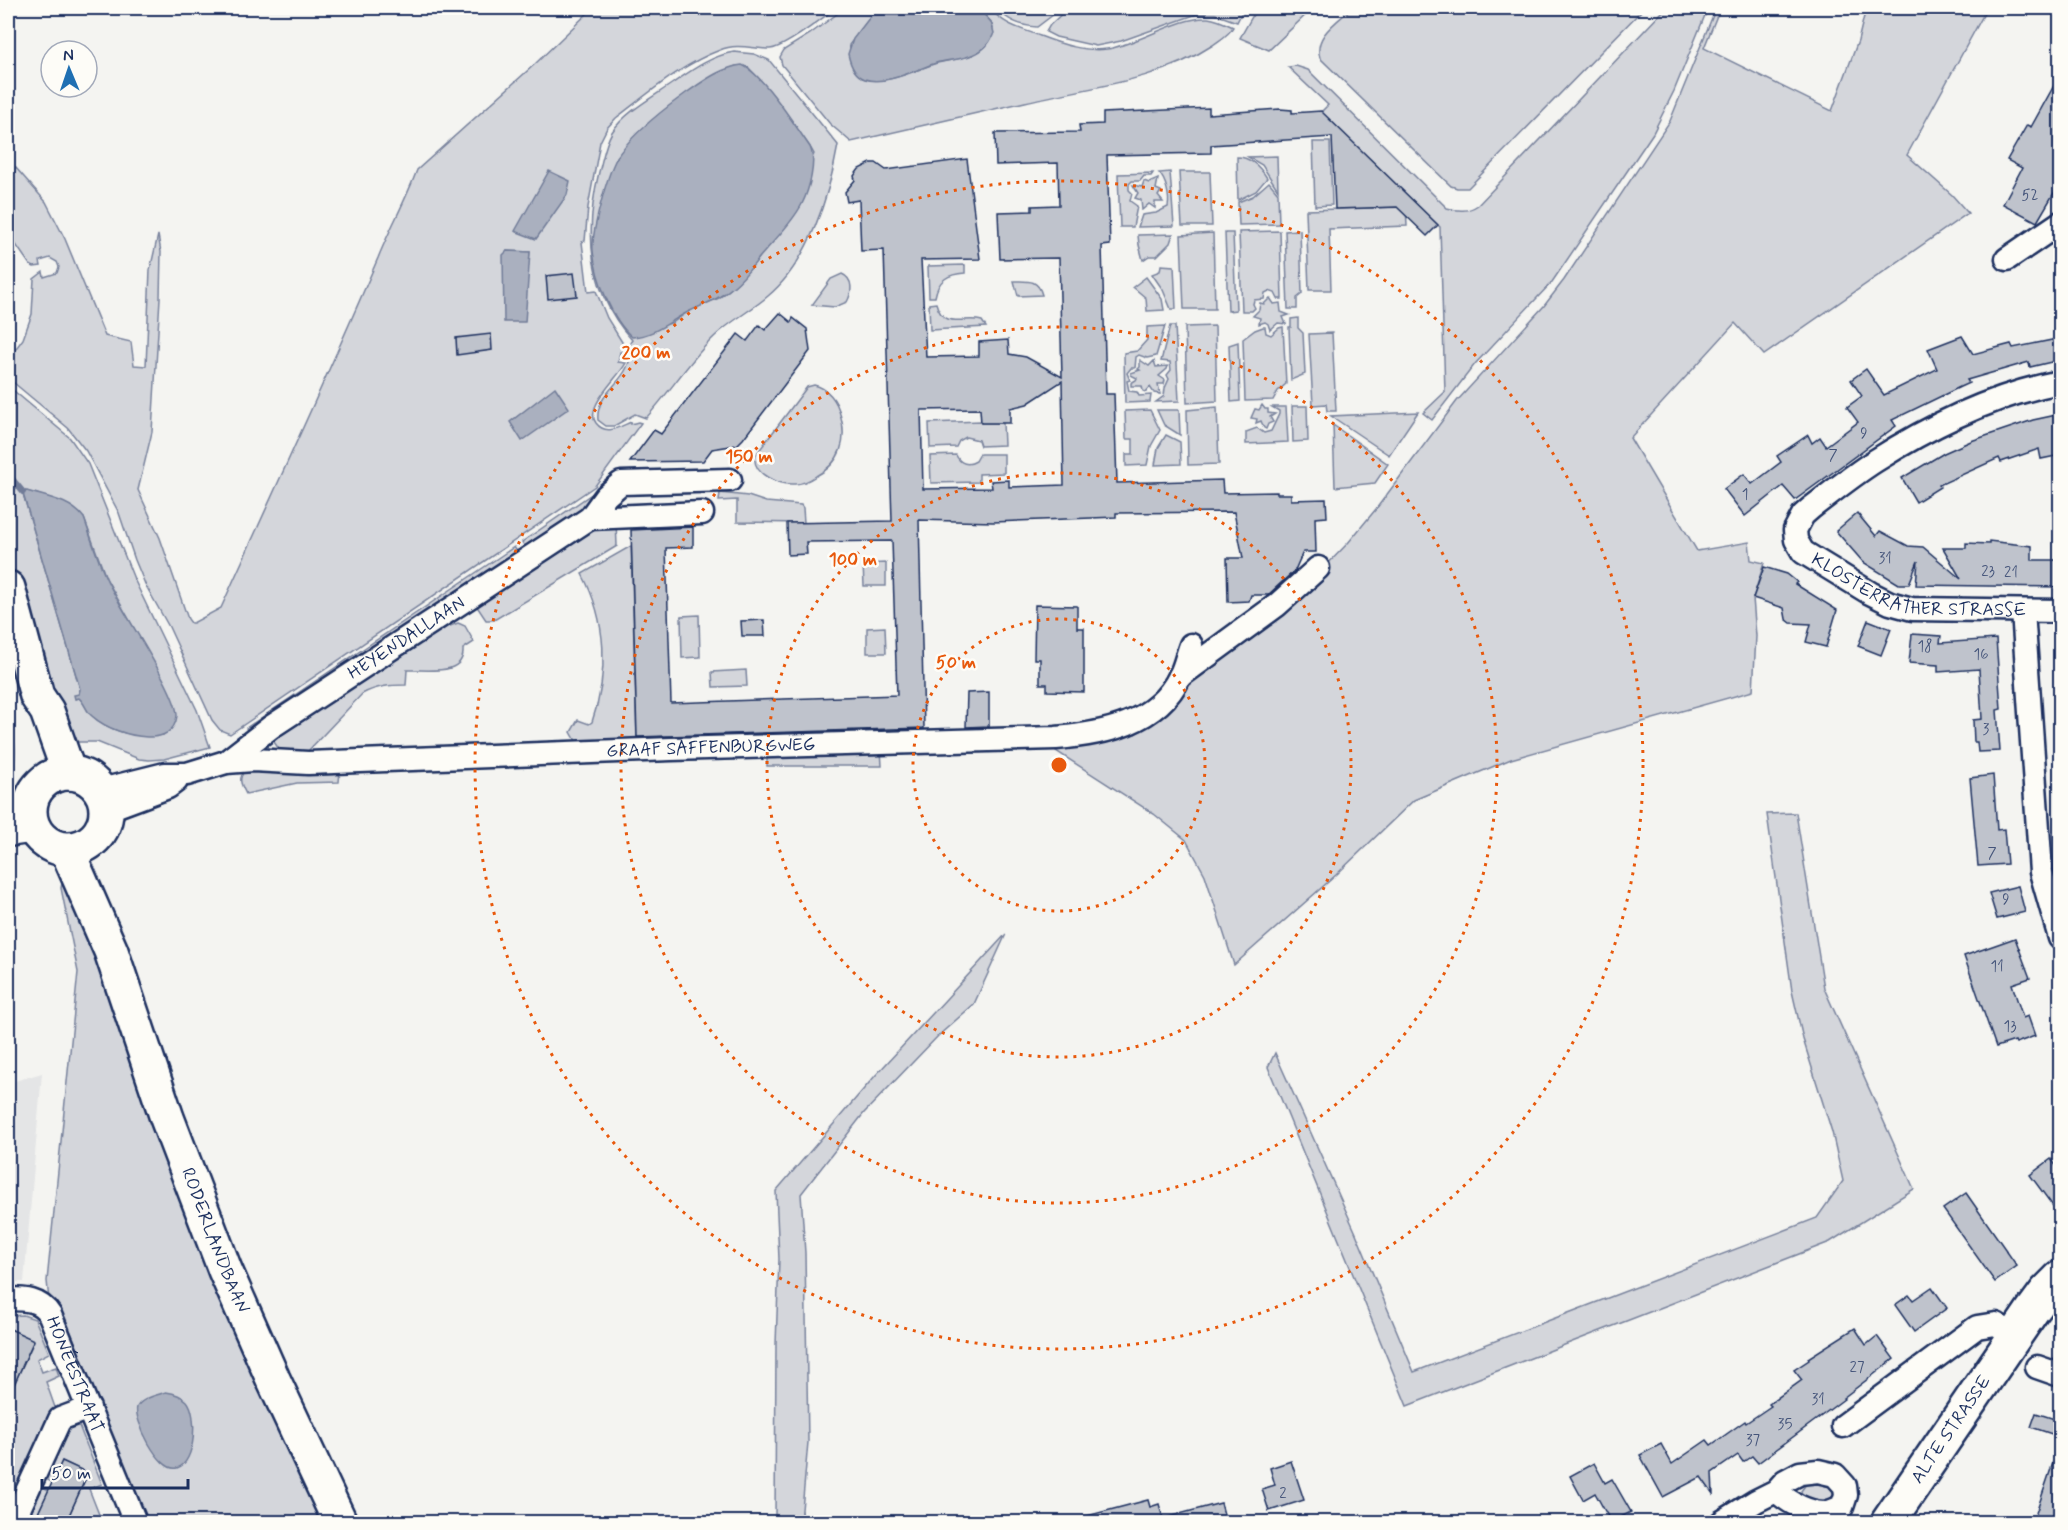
<svg xmlns="http://www.w3.org/2000/svg" width="2068" height="1530" font-family="Mynerve,sans-serif">
<style>
.built{fill:#e4e5e6}
.green{fill:#d4d6db;stroke:#78829c;stroke-width:1.5;fill-rule:evenodd}
.water{fill:#aab0bf;stroke:#717c98;stroke-width:1.5}
.lines{fill:none;stroke-linecap:round;stroke-linejoin:round}
.stream{stroke:#717c98;stroke-width:6}
.building{fill:#bfc3cc;stroke:#1b2f5e;stroke-width:1.5;fill-rule:evenodd}
.street-casing{stroke:#1b2f5e;stroke-width:27}
.primary-casing{stroke:#1b2f5e;stroke-width:38}
.street{stroke:#fdfcf7;stroke-width:22}
.primary{stroke:#fdfcf7;stroke-width:33}
.ring{fill:none;stroke:#e8590c;stroke-width:3;stroke-dasharray:3 6}
.labels{text-anchor:middle;dominant-baseline:central;stroke-width:5;stroke-linejoin:round;paint-order:stroke}
.number-label{font-size:15px;fill:#44547a}
.street-label{font-size:18px;fill:#1b2f5e;stroke:#fdfcf7}
.centre{fill:#e8590c;stroke:#fdfcf7;stroke-width:3}
.ring-label{font-size:18px;text-anchor:middle;font-weight:bold;fill:#e8590c;stroke:#fdfcf7;stroke-width:5;stroke-linejoin:round;paint-order:stroke}
</style>
<rect width="100%" height="100%" fill="#f4f4f1"/>
<filter id="ink" filterUnits="userSpaceOnUse"><feTurbulence type="fractalNoise" baseFrequency=".0167" numOctaves="2"/><feDisplacementMap in="SourceGraphic" scale="12" xChannelSelector="R" yChannelSelector="G"/><feConvolveMatrix kernelMatrix="1 2 1 2 8 2 1 2 1" color-interpolation-filters="sRGB"/></filter>
<g filter="url(#ink)">
<!-- built -->
<path class="built" d="M42,1073l-18,209h-16v-199z"/>
<!-- green -->
<g class="green">
<path d="M593,8h243c-12,9 -52,41 -66,41 -17,0 -33,-6 -50,1 -38,14 -71,43 -104,68l-9,10 -7,14 -12,65 -3,34 -3,1 6,50 8,-1 11,27 18,29h2l1,6 -8,-1 -2,10 8,1c-8,15 -42,44 -30,60 10,13 23,4 35,-1v2l7,-2 3,1 -46,63 -365,248 -10,-4 -8,-10 -43,-93 -24,-43 -10,-24 -16,-47 -33,-62 -18,-23 -60,-50v-19l15,-20 9,-25 2,-35 9,-7 1,5 13,-4 2,-6 -2,-5 -7,-4 -10,3 1,5 -7,1 -4,-2 -22,-32v-74l38,43 19,37 40,97 26,6 3,23 12,1 4,-96 8,-35 3,17 -1,46 -8,134 -14,58 22,48 28,81 3,4h2l28,-15c53,-117 107,-233 157,-350 12,-30 28,-58 39,-88l118,-106zM507,251l23,1 -2,17z"/>
<path d="M845,8h32l-28,37 13,33c23,8 51,-7 72,-14 16,-5 36,-4 49,-15 6,-4 8,-15 10,-21l-2,-6 -13,-14h11c17,18 28,19 51,28 21,8 44,16 67,13 29,-4 73,-33 101,-31 9,1 17,5 25,9 -4,8 -12,12 -20,18 -56,37 -124,42 -188,57 -58,13 -116,27 -174,40l-21,-18 -48,-59 -2,-8 4,-7 26,-16z"/>
<path d="M995,8h67l-25,19c-18,-1 -29,-7 -42,-19z"/>
<path d="M1068,8h176l-7,14 -22,-8h-18l-76,27 -25,5 -40,-9 -10,-5 4,-7z"/>
<path d="M1257,8h56l-44,42 -29,-12z"/>
<path d="M1352,8h292l-176,180h-11l-6,-2 -131,-128c-7,-22 18,-37 32,-50z"/>
<path d="M1666,8h42l-34,83 -21,42 -101,149 -77,82 -43,56 -9,-7 22,-21 -5,-165 -119,-115 7,-7 -40,-38 8,-1 12,4 139,138c11,3 21,4 31,-3z"/>
<path d="M1716,8h4l-16,40 128,63 26,-70 8,-33h121l-80,147 45,40 16,18 -204,142 -29,-32 -105,115 67,113 52,-9 2,18 13,3 -11,35 3,38 -3,55 -242,68 -97,41 -78,75 -102,90 -29,-90 -19,-35 -32,-26 -109,-70 82,-15 8,5 9,-6 28,-32 148,-124 28,-29 28,-34 81,-108 87,-95 20,-26 106,-159z"/>
<path d="M734,52l20,2 15,6 69,85c-9,51 -29,117 -70,151 -17,15 -38,25 -54,41 -26,25 -44,55 -68,81l-11,-4 -21,12h-8l-8,-6c-3,-32 38,-38 32,-77l2,-3c-44,-48 -48,-107 -33,-168 4,-14 6,-28 13,-40 13,-20 41,-35 61,-49 19,-13 38,-27 61,-31zM736,66l12,1 21,23 41,57 4,7 -55,104 -25,28 -15,12 -30,13 -17,12 -45,9 -8,-9 -12,-22 -14,-48 9,-49 12,-39 3,-8 11,-13 52,-46 38,-25z"/>
<path d="M1313,142h17l2,63 -17,1z"/>
<path d="M1277,156l1,34 -16,-25 -14,-8z"/>
<path d="M1237,157c13,0 23,10 30,21l-11,13 -18,9z"/>
<path d="M1170,172l4,54 -36,1 4,-12 14,-2 12,-6c2,-10 -2,-27 -9,-34z"/>
<path d="M1179,172h31l2,54h-30z"/>
<path d="M1153,173l-2,3h-7l-4,5h-8l-3,3v6l3,3 -2,8 7,5 -4,21h-13l-2,-53z"/>
<path d="M1158,179l-2,10 5,2 -3,5 5,6h-8v6l-6,-4 -7,6 -1,-10 -6,-2 3,-5 -5,-8 9,2 2,-6 5,2z"/>
<path d="M1269,182l9,11 1,31 -40,1 -1,-23 15,-6z"/>
<path d="M1406,207l1,19 -78,3 2,61h-22l-3,-80z"/>
<path d="M1300,230l2,64 -5,4v11h-9l-3,-78z"/>
<path d="M1280,231l2,68h-4l-3,-6 -6,-2 -4,2 -1,6 -10,1 -1,4 2,4 -3,3h-10l-3,-79z"/>
<path d="M1213,233l2,76h-31l-3,-74z"/>
<path d="M1225,233h8l3,77 -8,1z"/>
<path d="M1173,234l-3,9 -13,13h-8l-6,4 -4,-15 -1,-10z"/>
<path d="M965,265v8c-17,1 -27,7 -30,24h-6l-1,-31z"/>
<path d="M1161,265l13,1 2,43h-5l-8,-19 -11,-16 8,-3z"/>
<path d="M842,274c12,5 10,19 5,28l-12,5 -23,-2 19,-26z"/>
<path d="M1146,277l16,22 2,11 -17,1 -1,-13 -13,-11z"/>
<path d="M1014,281c14,0 24,-2 28,14l-24,1z"/>
<path d="M1270,298l4,6 6,-1 1,9 8,3 -6,2 3,7 -8,-1 -8,7 -2,-6 -3,-2 -6,2 1,-6 -7,-2 6,-6 1,-7 4,1z"/>
<path d="M936,303c7,27 28,13 46,18l4,6 -56,3 -1,-26z"/>
<path d="M1298,318v10l5,5 2,41 -14,6 -2,-53h2v-8z"/>
<path d="M1165,326l-9,30 -9,2 -8,-3 -3,2 -1,11h-4l-4,5 3,7 -3,1 2,10 8,1 2,4 12,-1 -1,7 -25,1 -1,-50 13,-2 10,-11v-13z"/>
<path d="M1170,326h5l4,75 -23,1 8,-6 1,-8 4,-9 -2,-4 4,-5 -1,-8 -9,-1z"/>
<path d="M1215,326l2,75 -30,2 -2,-76z"/>
<path d="M1263,327h2l1,6 5,2 8,-7 4,-1 3,57 -8,7 -5,9 -28,1 -2,-62 12,-9z"/>
<path d="M1332,333l4,78h-9l-1,-7 -13,1 -4,-71z"/>
<path d="M1238,342l2,59 -9,1 -2,-57z"/>
<path d="M1140,360l9,6 5,-5 2,6 12,-1 -1,3 -8,7 6,4 -1,4h-6l2,10 -6,-1 -4,-6 -4,5 -3,-1 -1,-5h-11v-3l5,-3 1,-2 -6,-3v-2l9,-3 -2,-1 2,-2z"/>
<path d="M814,385c14,3 23,16 26,29 8,26 1,49 -24,62 -6,4 -14,8 -21,8 -16,1 -43,-9 -40,-28l52,-69z"/>
<path d="M8,386l62,52 18,26 46,115 63,131 13,37 -46,12 -15,1 -10,-1 -42,-17h-32l-57,-183zM25,491l15,4 44,23 22,60 57,102v55c-24,4 -55,-3 -73,-21 -5,-5 -5,-11 -11,-16l-3,1 -1,-3 4,-2 1,-5 -56,-192 -1,-5z"/>
<path d="M1262,405l3,4h3v4l7,1 -5,3 3,5 -5,2 -2,5 -2,-1 -3,-7 -5,2 1,-4 -6,-1 4,-9 4,1z"/>
<path d="M1307,406l1,35 -15,1 -1,-36z"/>
<path d="M1217,407l2,57 -31,1 -1,-55z"/>
<path d="M1272,407h14l2,35 -42,2v-12l11,-4 7,5 7,-2 8,-17v-3z"/>
<path d="M1150,410l10,20 -9,16 -4,19 -21,1v-12h7v-15h-7l-1,-28z"/>
<path d="M1157,410h22l1,25 -16,-10z"/>
<path d="M1418,412l-29,43 -58,-39z"/>
<path d="M981,421v2h22l1,22 -24,1 -2,-6 -12,-3 -7,4 -3,6 -26,1 -1,-25z"/>
<path d="M1333,425l55,39 -13,19 -40,4z"/>
<path d="M1166,435l14,7 1,22 -26,1 3,-17z"/>
<path d="M980,454h24v19l-25,1v8l-48,1 -1,-27 26,-1c4,9 12,11 20,6z"/>
<path d="M596,491l-4,17 -65,42 -5,-8z"/>
<path d="M720,493l28,3 18,6 35,3 2,3 1,15 -67,-1v-22l-18,1z"/>
<path d="M599,521h17l1,25 -123,74h-8l-12,-18z"/>
<path d="M631,546l6,196 -58,4 -8,-14 7,-12 11,4 3,-2c17,-49 15,-101 -10,-148z"/>
<path d="M514,547l6,9 -272,177 -2,-5z"/>
<path d="M886,563v23h-22l-1,-22z"/>
<path d="M699,615l1,42 -18,1 -1,-42z"/>
<path d="M458,623l7,3 9,16 -11,7c2,28 -37,20 -56,21l-1,15c-16,0 -29,1 -44,9l-55,58 -24,3 -9,-13 4,-16 171,-102 1,2z"/>
<path d="M885,627l1,26h-19v-25z"/>
<path d="M746,670l1,16 -34,1 -1,-15z"/>
<path d="M8,711c6,25 12,47 0,71z"/>
<path d="M881,749l1,17h-115v-9l-427,14 -1,11 -42,1 -51,11c-4,-8 -9,-15 -1,-23z"/>
<path d="M1796,813l28,175 90,201 -84,53 -423,164 -139,-339 7,-14 80,178 59,141 403,-154 26,-37 -11,-49 -29,-93 -11,-48 -25,-177z"/>
<path d="M62,883h13l249,639h-178l-81,-205 -16,-17 -2,-19 31,-309 -17,-84z"/>
<path d="M1006,934l-32,70 -36,32 -74,77 -63,81 4,59 3,189 -7,79 -26,1 1,-178 3,-85 -3,-68 99,-115z"/>
<path d="M23,1315l12,4 14,34 -12,6 5,13 14,-5 3,9 -13,6 12,34 -50,106v-124l26,-57 -26,-12v-13z"/>
<path d="M76,1418l26,66 -13,5 13,33h-36l22,-49 -26,-12 -10,21 -13,-6 24,-53z"/>
<path d="M1820,1481l11,3 3,9 -3,6 -7,4 -21,-5 -2,-7 6,-8z"/>
<path d="M34,1484l15,6 -15,32h-17z"/>
</g>
<!-- water -->
<g class="water">
<path d="M877,8h101l13,14 3,11c-2,5 -5,11 -10,15 -13,11 -32,11 -48,15 -19,6 -51,23 -71,16 -11,-4 -15,-15 -17,-25l5,-15z"/>
<path d="M742,65c19,7 55,63 68,82 7,15 -1,43 -8,57 -11,21 -29,37 -43,54 -8,10 -15,20 -25,28 -13,12 -27,17 -44,25 -19,9 -35,25 -58,26 -21,-18 -36,-59 -39,-86 -2,-18 14,-75 23,-92 13,-23 48,-50 70,-66 16,-11 36,-26 56,-28z"/>
<path d="M549,171l21,10 -3,14 -31,44 -21,-8z"/>
<path d="M507,251l23,1 -5,70h-21l-1,-67z"/>
<path d="M555,387l14,21 -47,33 -12,-19z"/>
<path d="M27,491c19,6 44,9 57,27 7,20 13,40 22,60 12,28 72,114 71,138 -2,16 -15,22 -30,21 -18,-1 -40,-8 -55,-21 -6,-5 -7,-13 -13,-18l-4,1 -1,-4 5,-1 1,-5 -56,-192 -1,-5z"/>
<path d="M166,1392c7,1 16,4 21,9 11,13 9,62 -10,67 -18,5 -44,-50 -40,-61 4,-9 21,-12 29,-15z"/>
</g>
<g class="lines">
<!-- stream -->
<path class="stream" d="M8,474l15,18"/>
</g>
<!-- building -->
<g class="building">
<path d="M2061,73v108l-24,41 -34,-18 19,-36 -15,-8 20,-35 4,2z"/>
<path d="M1209,108v6l71,-5 12,1v3l29,-2 117,114 -11,11 -30,-29 -62,2 -3,-72 -121,8v8l-104,2 3,90 -8,1 4,148h8l3,89 105,-3 1,13 54,-1v2h14v6l35,-1 1,18 -12,1 1,34h-13l-8,18 -27,25h-17l-2,6 -21,1 -1,-44h16l-9,-46 -118,1v4l-123,5 -74,-2 5,208 -287,9 -6,-207 62,-3v20l-27,1 5,155 226,-8 -5,-154 -86,1 1,12 -19,1 -1,-32 105,-2 -8,-271 -23,1 -2,-51 -12,2 -2,-10 10,-12 -1,-4 5,-7 12,-6h5l10,7 81,-11 13,100 -59,1 5,97 53,-1v-14l29,-2 1,14 17,3 36,20 -3,-119 -59,1 -2,-47 34,-1v-5l27,-1 -1,-42 -62,2 -1,-32 85,-1 -1,-7 24,-1v-11zM1062,381l2,104 -55,2v-7l-18,1 1,7 -69,1 -2,-79 59,-1 1,14h29v-15l17,-4z"/>
<path d="M574,273l3,23 -29,3 -2,-23z"/>
<path d="M780,313l11,9 2,-4 14,11 3,22 -67,88 -6,6 -25,4 -9,12 -73,1 24,-32 7,4 77,-100 9,7 12,-16 6,5z"/>
<path d="M491,334l1,16 -35,5 -1,-17z"/>
<path d="M1962,336l11,18 38,-10 2,4 44,-9 3,21 -30,7 -1,-5 -62,18 2,3 -9,4 -68,33 4,6 -101,74 -12,-14 -38,30 -21,-27 20,-15 8,10 29,-22 -4,-6 31,-21 4,8 8,-6 6,9 32,-24 -11,-15 15,-11 -11,-16 15,-11 18,26 53,-26 -9,-20z"/>
<path d="M2061,414v41l-20,4 -2,-10 -38,13 -2,-4 -60,27 1,2 -24,15 -14,-24 42,-25 27,-12 62,-21z"/>
<path d="M1857,513l19,23 4,-5 28,15 15,1 38,32 -18,-31h23v-5l23,1v-3l43,5v14h29v27l-145,-2 2,-24 -9,23h-10l-36,-22 -27,-31z"/>
<path d="M1764,567l23,7 10,8 -2,2 42,26 -11,37 -20,-5 5,-18 -20,-1 -5,-4 -2,-11 -31,-10z"/>
<path d="M1035,605l42,1v22h7v64l-37,-1v-7h-7v-25h-6z"/>
<path d="M764,620l1,16h-23l-1,-15z"/>
<path d="M1868,620l23,9 -10,26 -23,-9z"/>
<path d="M1912,634l29,2 -1,7 56,-4 5,70 -4,1 3,41 -22,1 -1,-10h-3l-1,-22 9,-1 -3,-50 -41,3v-7l-29,-2z"/>
<path d="M989,692v34l-23,1 1,-34z"/>
<path d="M1993,775l4,55 7,-1 3,35 -29,2 -8,-88z"/>
<path d="M2018,886l7,26 -28,7 -8,-26z"/>
<path d="M2015,938l15,40 -18,6 11,34 5,-2 7,20 -19,7 -1,-2 -19,6 -32,-91z"/>
<path d="M2051,1159l10,13v45l-31,-42z"/>
<path d="M1966,1193l51,73 -22,16 -52,-73z"/>
<path d="M1932,1287l15,21 -33,24 -19,-27 14,-10 4,5z"/>
<path d="M8,1328l26,12 -26,58z"/>
<path d="M1855,1328l11,17 11,-9 17,23 -51,39 1,1 -86,64 -6,-7 -9,6 -5,-7 -26,18 1,21 -12,-17 -38,20 -23,-42 21,-11 11,20 35,-24 4,5 34,-24 1,2 25,-17 -2,-2 33,-24 -8,-10 15,-10 -1,-2z"/>
<path d="M2036,1413l25,8v16l-30,-10z"/>
<path d="M2057,1451h4v71h-28z"/>
<path d="M62,1461l26,12 -22,49h-32z"/>
<path d="M1291,1461l13,39 -35,11 -7,-22 13,-4 -5,-17z"/>
<path d="M1594,1463l11,20 7,-4 19,33 -20,10 -16,-29 -12,7 -13,-24z"/>
<path d="M1148,1500l2,7 9,-3 5,18h-80l-1,-5z"/>
<path d="M1221,1503l5,19h-58v-5z"/>
</g>
<g class="lines">
<!-- street casing -->
<g class="street-casing">
<g id="street">
<path d="M2007,259l53,-36"/>
<path id="s1" d="M2060,382c-66,13 -129,43 -185,79 -22,14 -43,31 -64,47l-8,7 -8,15 1,10 7,12 67,41 20,10 22,6 148,2"/>
<path d="M590,518l112,-5"/>
<path d="M2023,611l18,261 19,66"/>
<path d="M1180,676l97,-71 41,-37"/>
<path id="s2" d="M226,762l45,-35 319,-209 16,-22 15,-13 109,-3"/>
<path id="s3" d="M101,790l64,-16h22l39,-12 27,-2 55,3 363,-14 385,-11c47,-4 101,-14 124,-62 5,-9 7,-21 11,-31"/>
<path d="M106,810l62,-23 8,-6"/>
<path d="M8,819l22,-7"/>
<path d="M8,835l27,-4"/>
<path id="s4" d="M8,1299c17,0 32,0 42,16l85,207"/>
<path d="M2037,1367l23,8"/>
<path d="M1843,1426l134,-99 19,-3 19,12"/>
<path d="M13,1522l47,-103 29,-11"/>
<path d="M1722,1522l34,-21 20,-10 9,-10 15,-8 18,-2 17,4 10,11 1,9 -4,12c-6,2 -13,6 -19,6 -18,-1 -34,-11 -47,-22"/>
</g>
</g>
<!-- primary casing -->
<g class="primary-casing">
<g id="primary">
<path d="M8,588l29,108 10,15 22,62"/>
<circle cx="68" cy="811" r="38"/>
<path id="s5" d="M67,850l44,101 56,167 58,152 48,109 67,143"/>
<path id="s6" d="M1888,1522l144,-211 14,-19 14,-14"/>
</g>
</g>
<!-- street -->
<use href="#street" class="street"/>
<!-- primary -->
<use href="#primary" class="primary"/>
</g>
</g>
<!-- distance rings -->
<g class="ring">
<circle cx="1059" cy="765" r="146"/>
<circle cx="1059" cy="765" r="292"/>
<circle cx="1059" cy="765" r="438"/>
<circle cx="1059" cy="765" r="584"/>
</g>
<g class="labels">
<!-- number labels -->
<g class="number-label">
<text x="2030" y="196">52</text>
<text x="1864" y="434">9</text>
<text x="1833" y="456">7</text>
<text x="1745" y="495">1</text>
<text x="1885" y="559">31</text>
<text x="1988" y="572">23</text>
<text x="2011" y="573">21</text>
<text x="1925" y="647">18</text>
<text x="1981" y="655">16</text>
<text x="1986" y="730">3</text>
<text x="1992" y="854">7</text>
<text x="2006" y="900">9</text>
<text x="1997" y="967">11</text>
<text x="2010" y="1027">13</text>
<text x="1857" y="1368">27</text>
<text x="1818" y="1400">31</text>
<text x="1785" y="1425">35</text>
<text x="1753" y="1441">37</text>
<text x="1283" y="1494">2</text>
</g>
<!-- street labels -->
<g class="street-label">
<text stroke="none"><textPath href="#s1" startOffset="458">KLOSTERRATHER STRASSE</textPath></text>
<text stroke="none"><textPath href="#s2" startOffset="219">HEYENDALLAAN</textPath></text>
<text stroke="none"><textPath href="#s3" startOffset="614">GRAAF SAFFENBURGWEG</textPath></text>
<text stroke="none"><textPath href="#s5" startOffset="418">RODERLANDBAAN</textPath></text>
<text stroke="none"><textPath href="#s4" startOffset="112">HONÉESTRAAT</textPath></text>
<text stroke="none"><textPath href="#s6" startOffset="112">ALTE STRASSE</textPath></text>
</g>
</g>
<circle cx="1059" cy="765" r="9" class="centre"/>
<g class="ring-label">
<text x="646" y="358">200 m</text>
<text x="749" y="462">150 m</text>
<text x="853" y="565">100 m</text>
<text x="956" y="668">50 m</text>
</g>
<!-- margin -->
<rect width="2068" height="1530" fill="none" stroke="#fdfcf7" stroke-width="30"/>
<rect x="15" y="15" width="2038" height="1500" fill="none" stroke="#1b2f5e" stroke-width="2" filter="url(#ink)"/>
<!-- north arrow -->
<g transform="translate(69 69) rotate(358)"><circle r="28" fill="#fdfcf7" stroke="#a3aaba" stroke-width="1.5"/>
<path d="M0-4.5L10 22L0 15L-10 22Z" fill="#1f6fb2"/>
<text y="-9" font-size="16" font-weight="bold" text-anchor="middle" fill="#1b2f5e">N</text>
</g>
<!-- scale -->
<path d="M42 1479v9h146v-9" fill="none" stroke="#1b2f5e" stroke-width="3"/>
<text x="51" y="1479" font-size="18" fill="#1b2f5e" stroke="#fdfcf7" stroke-width="4.5" paint-order="stroke">50 m</text>
</svg>
